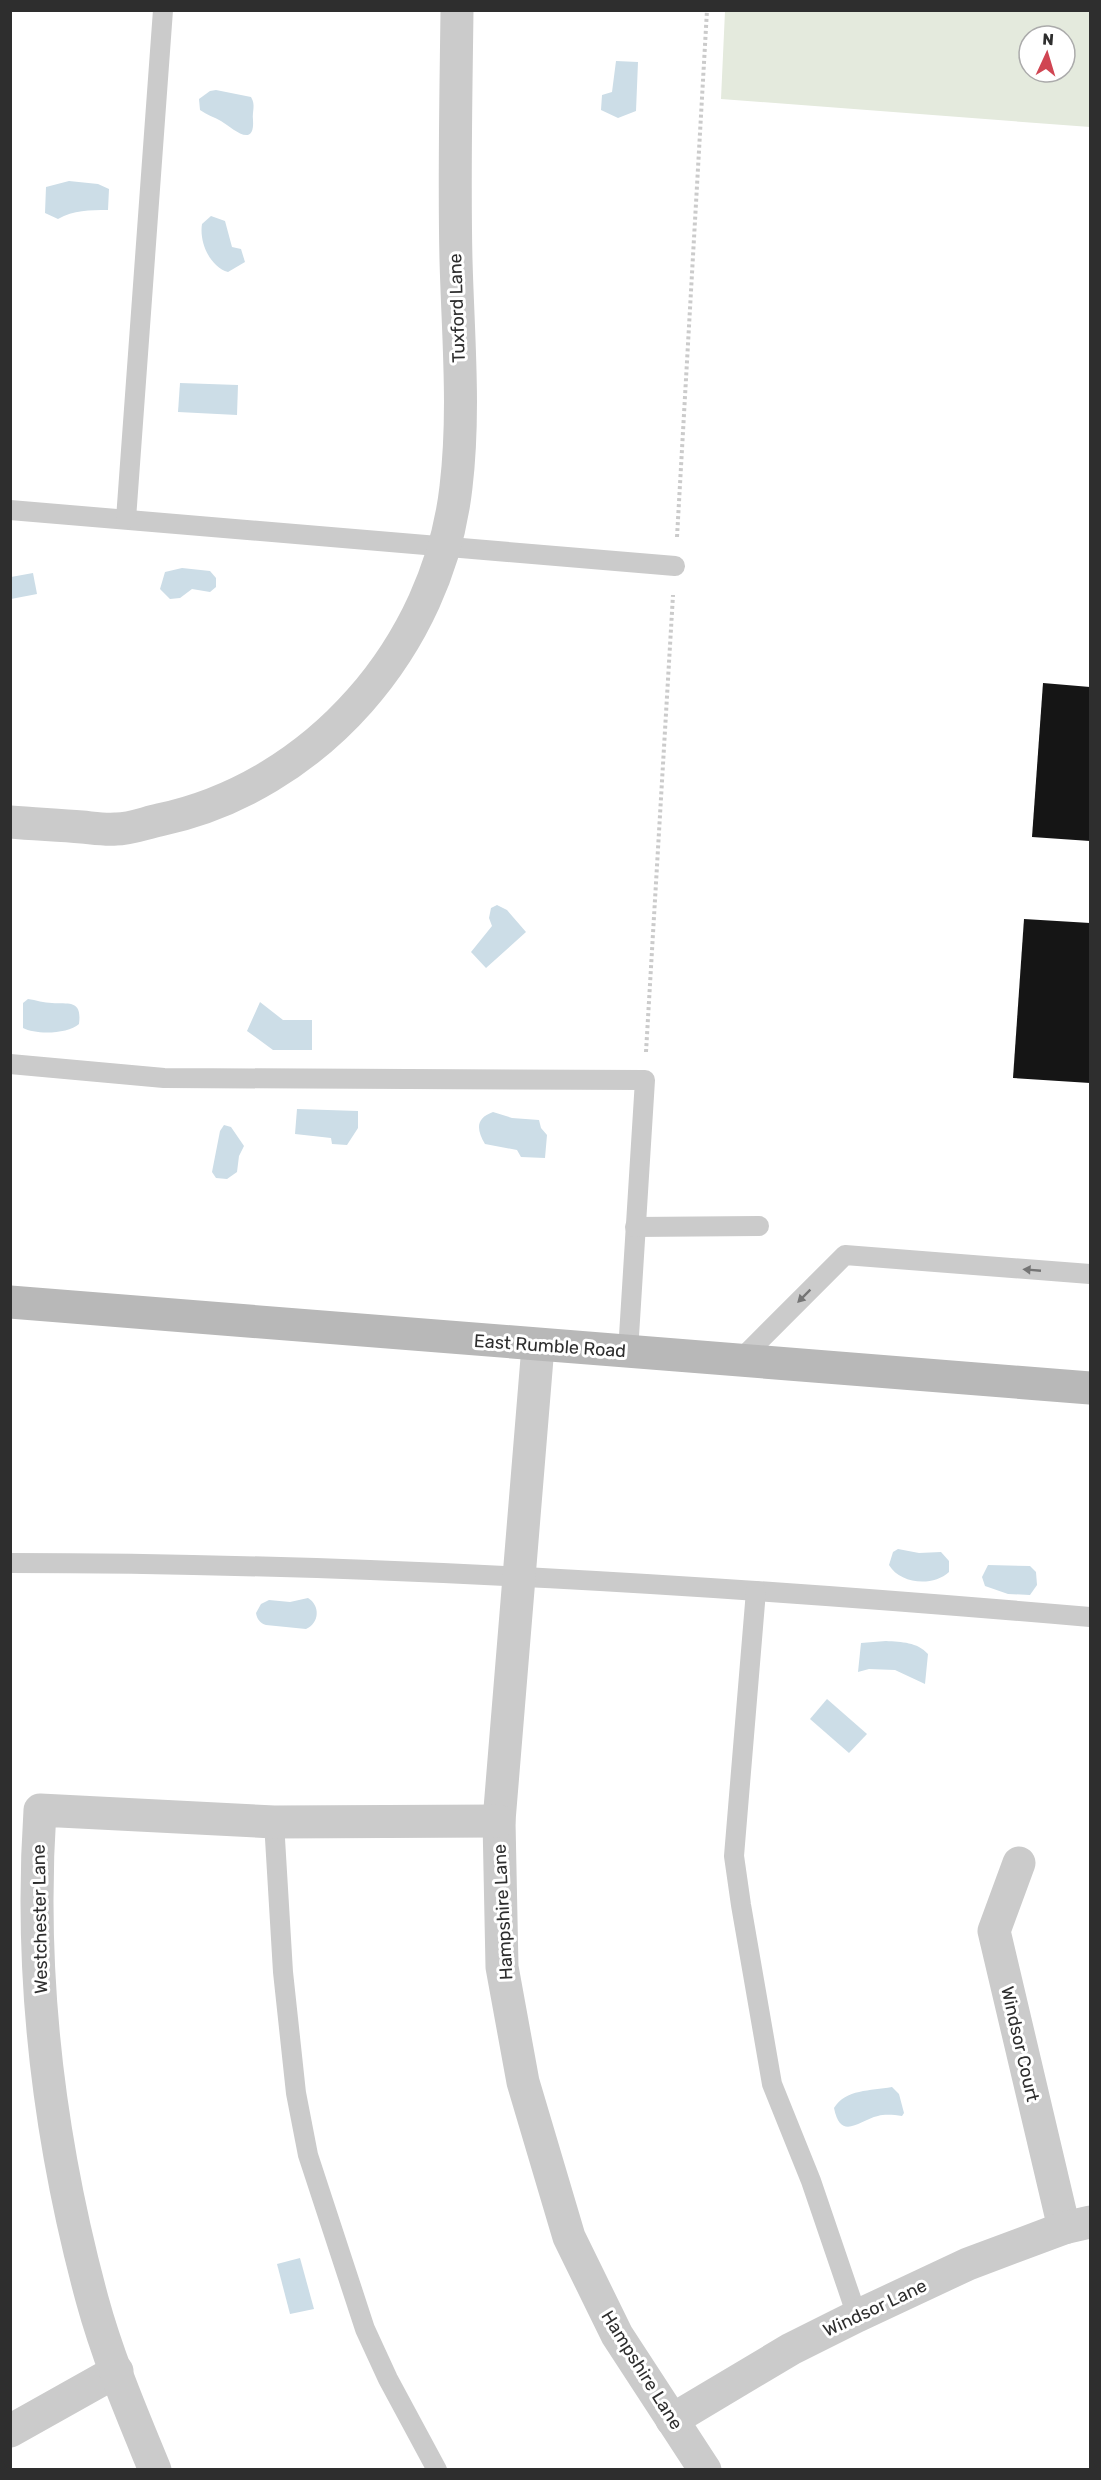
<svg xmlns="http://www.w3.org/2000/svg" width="1101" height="2480" font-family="Rubik,sans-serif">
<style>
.green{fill:#e4eadd;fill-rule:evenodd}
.water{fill:#ccdde7}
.building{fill:#151515}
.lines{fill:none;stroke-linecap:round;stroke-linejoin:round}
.path{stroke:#cbcbcb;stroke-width:4;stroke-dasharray:3 3;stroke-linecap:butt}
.lane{stroke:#cbcbcb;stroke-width:20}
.street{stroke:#cbcbcb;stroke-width:33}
.secondary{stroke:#b8b8b8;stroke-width:33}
.oneway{fill:#757575}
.labels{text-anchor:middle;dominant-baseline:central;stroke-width:6;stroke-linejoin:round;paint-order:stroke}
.street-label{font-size:18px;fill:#2e2e2e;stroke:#fff}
</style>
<rect width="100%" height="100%" fill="#fff"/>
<!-- green -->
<path class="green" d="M725,11h365v116l-369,-28zM1029,36h36v36h-36z"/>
<!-- water -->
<g class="water">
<path d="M616,61l22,1 -2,49 -18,7 -17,-8 1,-15 10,-3z"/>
<path d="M216,90l35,7c5,8 1,14 2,23 2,30 -22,7 -32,1 -7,-4 -14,-6 -21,-11l-1,-11 11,-8z"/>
<path d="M69,181l29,3 11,5 -1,21c-19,0 -34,0 -50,9l-13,-6 1,-26z"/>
<path d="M211,216l14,5 7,26 9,2 4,13 -17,10c-18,-5 -29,-30 -26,-48z"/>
<path d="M180,383l58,2 -1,30 -59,-3z"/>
<path d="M182,568l28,3 6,7v9l-6,5 -18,-3 -12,9 -10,1 -10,-10 5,-17z"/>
<path d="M33,573l4,21 -26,5v-22z"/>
<path d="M497,905l10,5 19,22 -40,36 -15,-16 21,-26 -3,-8 2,-10z"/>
<path d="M28,999c8,1 16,4 24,4 18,1 30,-3 27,21 -11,10 -43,11 -56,4v-25z"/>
<path d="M260,1002l23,18h29v30h-39l-26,-19z"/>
<path d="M297,1109l61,2v17l-11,17 -15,-1 -1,-6 -36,-4z"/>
<path d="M493,1112l19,6 27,2 2,8 6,7 -2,23 -24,-1 -4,-7 -32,-6c-9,-15 -9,-26 8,-32z"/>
<path d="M224,1125l7,2 13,19 -5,10 -2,16 -10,7 -11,-1 -4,-6 8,-41z"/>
<path d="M898,1549l21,4 22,-1 8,9v11c-16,15 -49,12 -60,-7l4,-13z"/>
<path d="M988,1565l42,1 6,6 1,13 -7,10 -22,-1 -23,-8 -3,-9z"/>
<path d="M308,1598c12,7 12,25 -2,31l-40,-4c-6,-2 -9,-6 -10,-12l5,-9 8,-4 21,2z"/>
<path d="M886,1641c16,1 31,1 42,13l-3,30 -30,-14 -26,-1 -11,3 3,-29z"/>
<path d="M827,1699l40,35 -18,19 -39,-34z"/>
<path d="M892,2087l7,7 5,19 -2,3c-8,-1 -17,-2 -24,0 -19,4 -37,26 -44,-8 12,-19 36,-17 58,-21z"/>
<path d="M300,2258l14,51 -24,5 -13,-50z"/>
</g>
<!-- building -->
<g class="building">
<path d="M1043,683l47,4v154l-58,-4z"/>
<path d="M1024,919l66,4v160l-77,-5z"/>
</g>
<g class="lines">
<!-- path -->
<g class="path">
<path d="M677,537l30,-527"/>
<path d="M646,1052l27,-457"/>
</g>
<!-- lane -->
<g class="lane">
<path d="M10,510l665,56"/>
<path d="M126,519l37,-509"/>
<path d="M10,1064l154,14 481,2 -17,272"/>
<path d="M635,1227l124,-1"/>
<path d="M740,1360l105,-105 245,19"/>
<path d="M10,1563c361,0 721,23 1080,54"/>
<path d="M756,1591l-22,265 7,49 31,179 39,97 46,135"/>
<path d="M274,1822l9,150 13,121 12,62 57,174 23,50 49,91"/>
</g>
<!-- street -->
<g class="street">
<path d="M10,822c24,2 48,3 72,5 11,1 23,3 34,2 14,0 29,-6 43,-9 157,-33 279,-174 297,-333 9,-75 2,-152 0,-227 -2,-83 0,-166 1,-250"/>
<path d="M538,1346l-39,475 3,146 21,115 46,155 48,98 88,135"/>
<path d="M1019,1863l-25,68 70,297"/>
<path d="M672,2420l119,-71 66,-33 111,-52 96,-36 26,-6"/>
<path d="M10,2431l107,-60"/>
<path d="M155,2470c-23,-56 -47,-112 -63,-171 -43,-159 -63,-324 -52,-489l234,12 225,-1"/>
</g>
<!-- secondary -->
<path class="secondary" d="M10,1302l1080,86"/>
</g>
<!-- one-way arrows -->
<defs><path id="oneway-solid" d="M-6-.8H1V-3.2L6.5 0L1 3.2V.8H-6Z" transform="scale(1.5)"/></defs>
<g class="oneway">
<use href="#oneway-solid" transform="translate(1032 1270) rotate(-175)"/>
<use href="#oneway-solid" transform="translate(804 1296) rotate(135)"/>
</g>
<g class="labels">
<!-- street labels -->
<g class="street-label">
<text transform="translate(457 308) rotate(-92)">Tuxford Lane</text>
<text transform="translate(550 1346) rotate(4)">East Rumble Road</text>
<text transform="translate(503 1912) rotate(-93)">Hampshire Lane</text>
<text transform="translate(40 1919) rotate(-91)">Westchester Lane</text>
<text transform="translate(1020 2044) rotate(77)">Windsor Court</text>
<text transform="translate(875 2308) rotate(-25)">Windsor Lane</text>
<text transform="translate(642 2370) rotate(58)">Hampshire Lane</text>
</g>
</g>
<!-- border -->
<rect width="1101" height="2480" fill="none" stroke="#2e2e2e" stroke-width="24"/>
<!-- north arrow -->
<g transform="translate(1047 54) rotate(4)"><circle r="28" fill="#ffffff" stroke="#ababab" stroke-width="1.5"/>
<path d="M0-4.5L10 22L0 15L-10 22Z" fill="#d04552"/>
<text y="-9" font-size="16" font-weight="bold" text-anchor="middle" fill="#2e2e2e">N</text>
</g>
</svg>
